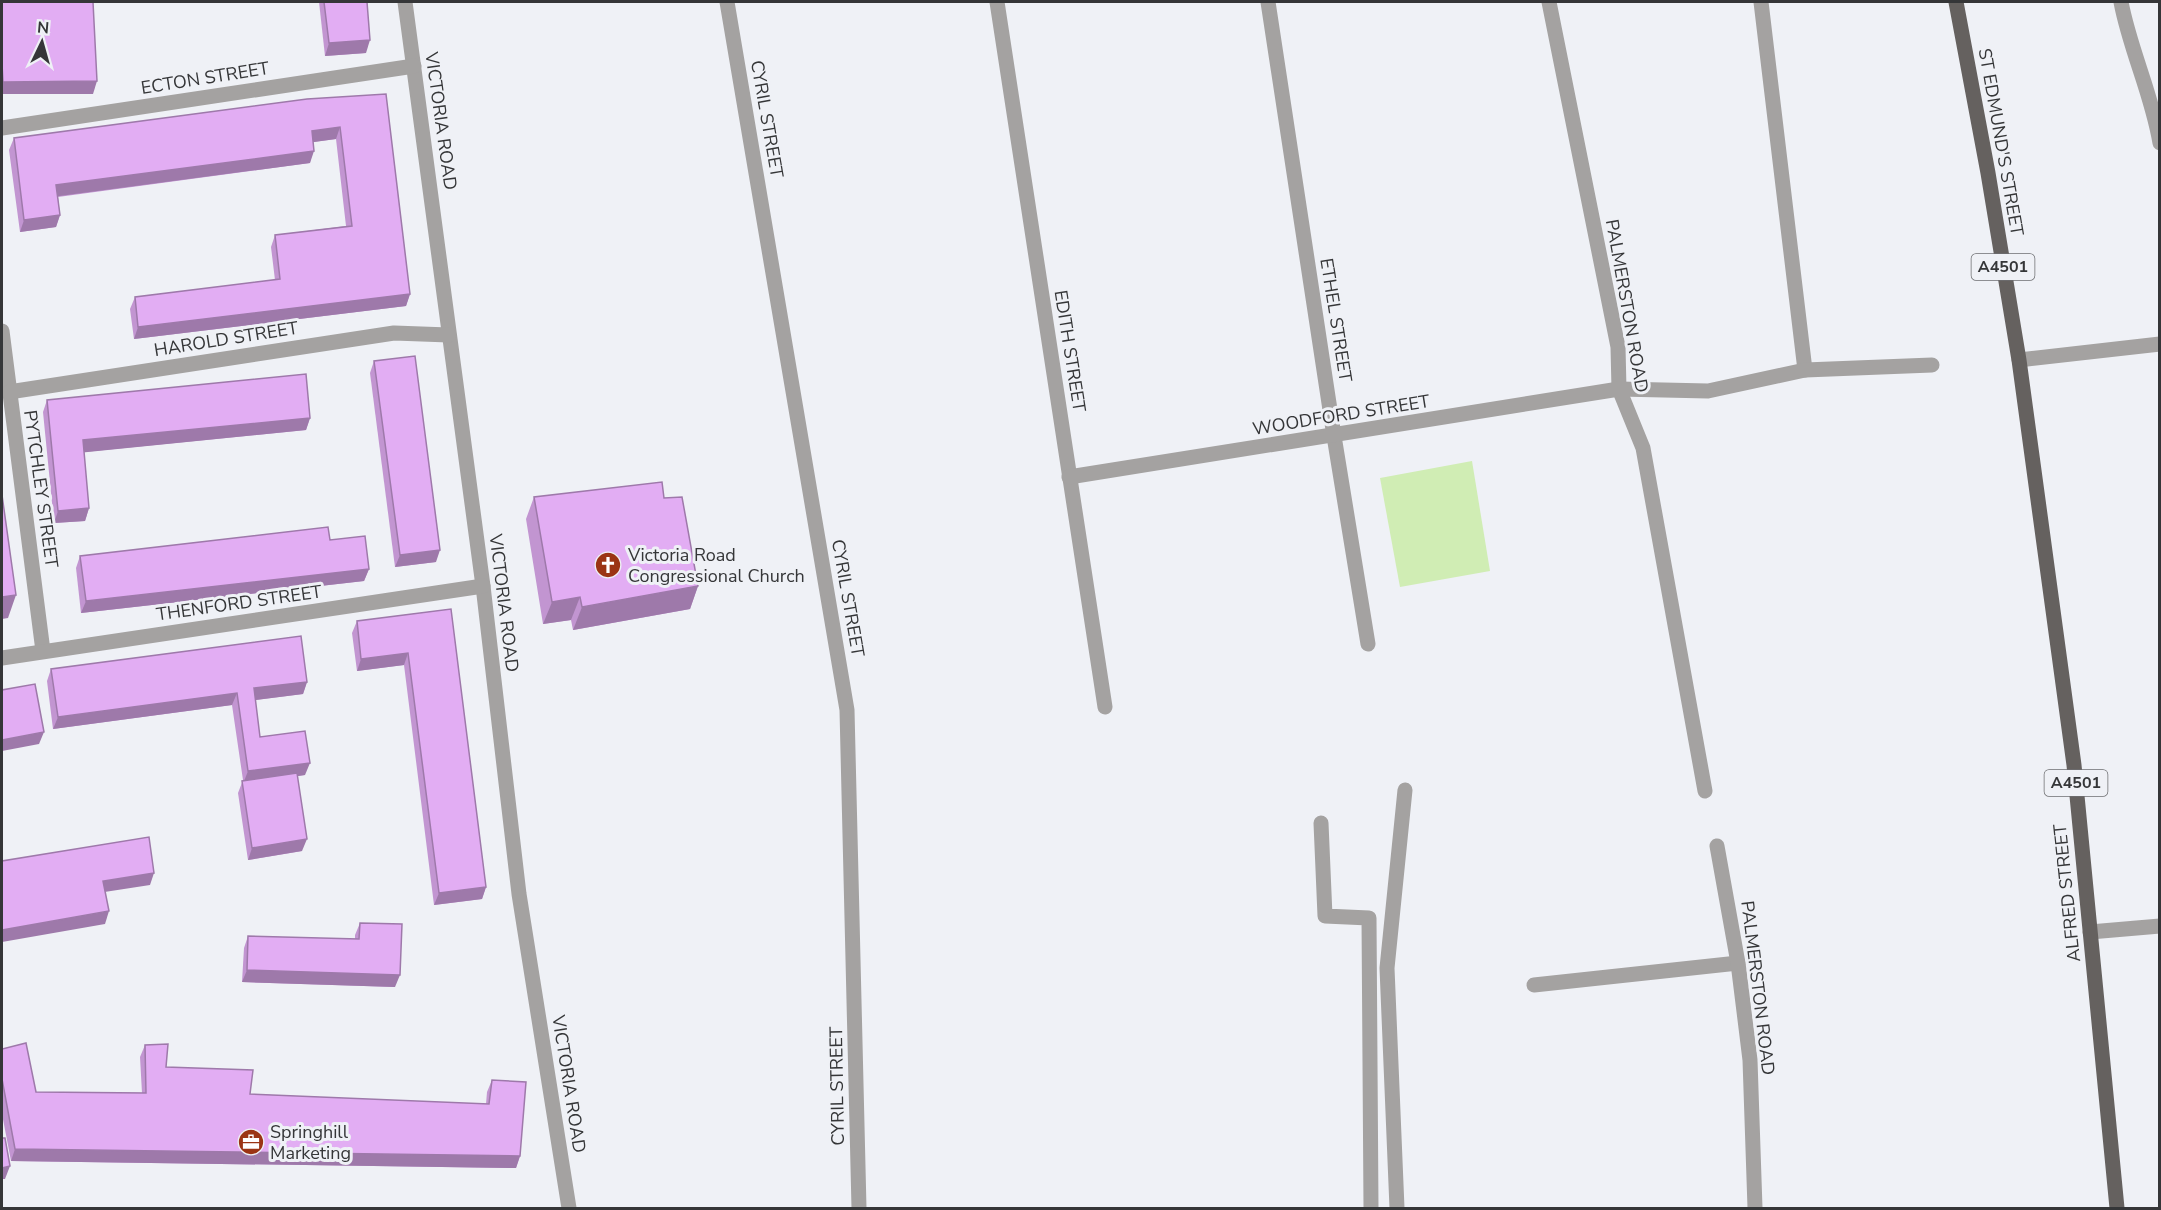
<svg xmlns="http://www.w3.org/2000/svg" width="2161" height="1210" font-family="'Nunito Sans',sans-serif">
<style>
.green{fill:#d0edb4}
.lines{fill:none;stroke-linecap:round;stroke-linejoin:round}
.lane{stroke:#a4a2a1;stroke-width:15}
.street{stroke:#a4a2a1;stroke-width:15}
.primary{stroke:#65615f;stroke-width:15}
.wall{fill:#c295d1}
.shaded-wall{fill:#9e79aa}
.building{fill:#e2adf3;stroke:#9e79aa;stroke-width:1.5}
.labels{text-anchor:middle;dominant-baseline:central;stroke-width:6;stroke-linejoin:round;paint-order:stroke}
.shield{fill:#eff1f6;stroke:#6d6e71;stroke-width:1.5}
.shield-label{font-size:16px;font-weight:bold;fill:#353638}
.street-label{font-size:18px;fill:#353638;stroke:#eff1f6}
.poi-label{font-size:18px;fill:#353638;stroke:#eff1f6;text-anchor:start}
</style>
<rect width="100%" height="100%" fill="#eff1f6"/>
<!-- green -->
<path class="green" d="M1472,461l18,110 -90,16 -20,-109z"/>
<g class="lines">
<!-- lane -->
<g class="lane">
<path d="M1761,2l44,368"/>
<path d="M1321,823l4,93 44,2 2,290"/>
<path d="M2090,932l70,-6"/>
<path d="M1534,985l204,-22"/>
<path d="M1397,1208l-10,-240 18,-178"/>
</g>
<!-- street -->
<g class="street">
<path d="M405,2l78,584 36,308 50,314"/>
<path d="M727,2l120,708 12,498"/>
<path d="M997,2l108,705"/>
<path d="M1268,2l66,434 34,208"/>
<path d="M1549,2l69,345 1,42 24,59 62,343"/>
<path d="M2121,2c9,48 31,92 39,141"/>
<path d="M2,128l412,-62"/>
<path d="M2,331l41,320"/>
<path d="M2019,360l141,-16"/>
<path d="M9,392l385,-59 55,2"/>
<path d="M1069,477l550,-88 89,2 97,-21 127,-5"/>
<path d="M2,658l481,-72"/>
<path d="M1717,846l21,117 12,97 5,148"/>
</g>
<!-- primary -->
<path class="primary" d="M1956,2l32,171 31,187 55,405 43,443"/>
</g>
<!-- wall -->
<g class="wall">
<path d="M319,2h48l-1,51 -41,3z"/>
<path d="M386,94l24,200 -4,12 -272,33 -4,-30 5,-12 140,-17 -4,-33 4,-12 71,-9 -10,-87 -23,3 -3,21 -252,34 2,18 -4,12 -36,5 -11,-82 5,-12z"/>
<path d="M374,361l62,201 -41,5 -25,-194z"/>
<path d="M47,400l263,18 -4,12 -222,22 5,56 -4,13 -31,2 -11,-111z"/>
<path d="M534,497l130,1 34,88 -8,23 -117,21 -2,-10 -28,4 -17,-105z"/>
<path d="M330,540l39,29 -5,12 -283,32 -5,-45 4,-12z"/>
<path d="M451,609l35,278 -4,12 -48,6 -30,-240 -47,6 -5,-38 5,-12z"/>
<path d="M51,669l256,13 -4,12 -48,6 5,37 45,38 -8,1 5,75 -54,9 -10,-67 5,-13 -11,-75 -179,24 -6,-48z"/>
<path d="M360,923l35,64 -153,-5 2,-34 4,-12 107,3v-4z"/>
<path d="M145,1045l21,22 84,27 236,10 1,-12 5,-12 28,76 -4,12 -505,-7 -9,-47v-65l34,43 106,1 -2,-36z"/>
</g>
<!-- shaded-wall -->
<g class="shaded-wall">
<path d="M370,40l-4,13 -41,3 4,-13z"/>
<path d="M97,81l-4,13h-91v-9l1,-3z"/>
<path d="M340,127l-4,12 -29,4 5,-12z"/>
<path d="M314,151l-4,12 -258,34 4,-12z"/>
<path d="M60,215l-4,12 -36,5 4,-12z"/>
<path d="M410,294l-4,12 -272,33 4,-12z"/>
<path d="M310,418l-4,12 -228,23 5,-13z"/>
<path d="M89,508l-4,13 -31,2 4,-12z"/>
<path d="M440,550l-4,12 -41,5 5,-12z"/>
<path d="M369,569l-5,12 -283,32 5,-12z"/>
<path d="M698,586l-8,23 -117,21 9,-23z"/>
<path d="M16,595l-8,23 -6,1v-22z"/>
<path d="M580,597l-9,23 -28,4 9,-22z"/>
<path d="M408,653l-4,12 -47,6 4,-12z"/>
<path d="M307,682l-4,12 -54,7 5,-13z"/>
<path d="M237,693l-5,12 -179,24 5,-12z"/>
<path d="M44,732l-5,12 -37,7v-11z"/>
<path d="M310,763l-5,12 -62,9 5,-13z"/>
<path d="M307,839l-5,12 -54,9 4,-12z"/>
<path d="M154,873l-4,12 -52,8 5,-12z"/>
<path d="M486,887l-4,12 -48,6 5,-12z"/>
<path d="M109,911l-4,13 -103,18v-12z"/>
<path d="M247,970l153,5 -5,12 -153,-5z"/>
<path d="M15,1149l505,7 -4,12 -505,-7z"/>
<path d="M10,1166l-5,13h-3v-11z"/>
</g>
<!-- building -->
<g class="building">
<path d="M2,2h91l4,79 -94,1 -1,-18z"/>
<path d="M324,2h43l3,38 -41,3z"/>
<path d="M386,94l24,200 -272,33 -3,-30 145,-18 -5,-44 77,-9 -12,-99 -28,4 2,20 -258,34 4,30 -36,5 -10,-82 293,-39z"/>
<path d="M415,356l25,194 -40,5 -26,-194z"/>
<path d="M306,374l4,44 -227,22 6,68 -31,3 -11,-111z"/>
<path d="M662,482l2,16 18,-1 16,89 -116,21 -2,-10 -28,5 -18,-105z"/>
<path d="M2,495l14,100 -14,2z"/>
<path d="M328,527l2,13 35,-4 4,33 -283,32 -6,-45z"/>
<path d="M451,609l35,278 -47,6 -31,-240 -47,6 -4,-38z"/>
<path d="M301,636l6,46 -53,6 6,49 45,-6 5,32 -62,8 -11,-78 -179,24 -7,-48z"/>
<path d="M35,684l9,48 -42,8v-50z"/>
<path d="M297,773l10,66 -55,9 -10,-67z"/>
<path d="M149,837l5,36 -51,8 6,30 -107,19v-69z"/>
<path d="M360,923l42,1 -2,51 -153,-5 1,-34 111,3z"/>
<path d="M26,1043l10,49 110,1 -1,-48 23,-1 -2,23 87,3 -3,24 239,10 3,-24 34,2 -6,74 -505,-7 -13,-70v-30z"/>
<path d="M2,1138h3l5,28 -8,2z"/>
</g>
<!-- icons -->
<defs>
<g id="church-disc" transform="scale(1.35)"><circle r="9.5" fill="#9b3414" stroke="#eff1f6"/><path d="M-1.2-6h2.4v3.5h3.3v2.4h-3.3V6h-2.4V-.1h-3.3v-2.4h3.3Z" fill="#fff"/></g>
<g id="office-disc" transform="scale(1.35)"><circle r="9.5" fill="#9b3414" stroke="#eff1f6"/><path d="M-6-3h4V-5.5h4V-3h4V5H-6ZM-1-4.5V-3h2v-1.5ZM-6 0V1H6V0Z" fill="#fff"/></g>
</defs>
<g fill-rule="evenodd">
<use href="#church-disc" x="608" y="565"/>
<use href="#office-disc" x="251" y="1142"/>
</g>
<g class="labels">
<!-- shield labels -->
<g class="shield">
<rect x="1971.5" y="254" width="63" height="26" rx="4.5"/>
<rect x="2044.5" y="770" width="63" height="26" rx="4.5"/>
</g>
<g class="shield-label">
<text x="2003" y="267">A4501</text>
<text x="2076" y="783">A4501</text>
</g>
<!-- street labels -->
<g class="street-label">
<text transform="translate(205 78) rotate(-9)">ECTON STREET</text>
<text transform="translate(767 119) rotate(80)">CYRIL STREET</text>
<text transform="translate(441 121) rotate(82)">VICTORIA ROAD</text>
<text transform="translate(2001 142) rotate(80)">ST EDMUND'S STREET</text>
<text transform="translate(1627 306) rotate(80)">PALMERSTON ROAD</text>
<text transform="translate(1336 320) rotate(81)">ETHEL STREET</text>
<text transform="translate(226 339) rotate(-9)">HAROLD STREET</text>
<text transform="translate(1070 351) rotate(81)">EDITH STREET</text>
<text transform="translate(1341 415) rotate(-9)">WOODFORD STREET</text>
<text transform="translate(41 489) rotate(82)">PYTCHLEY STREET</text>
<text transform="translate(848 598) rotate(80)">CYRIL STREET</text>
<text transform="translate(239 603) rotate(-8)">THENFORD STREET</text>
<text transform="translate(504 603) rotate(83)">VICTORIA ROAD</text>
<text transform="translate(2067 893) rotate(-96)">ALFRED STREET</text>
<text transform="translate(1758 988) rotate(83)">PALMERSTON ROAD</text>
<text transform="translate(569 1084) rotate(81)">VICTORIA ROAD</text>
<text transform="translate(837 1086) rotate(-91)">CYRIL STREET</text>
</g>
<!-- poi labels -->
<g class="poi-label">
<text x="628" y="555">Victoria Road<tspan x="628" dy="21">Congressional Church</tspan></text>
<text x="270" y="1132">Springhill<tspan x="270" dy="21">Marketing</tspan></text>
</g>
</g>
<!-- border -->
<rect width="2161" height="1210" fill="none" stroke="#353638" stroke-width="6"/>
<!-- north arrow -->
<g transform="translate(42 42) rotate(5)" stroke="#eff1f6" stroke-width="4.5" paint-order="stroke">
<path d="M0-4.5L10 22L0 15L-10 22Z" fill="#353638"/>
<text y="-9" font-size="16" font-weight="bold" text-anchor="middle" fill="#353638">N</text>
</g>
</svg>
